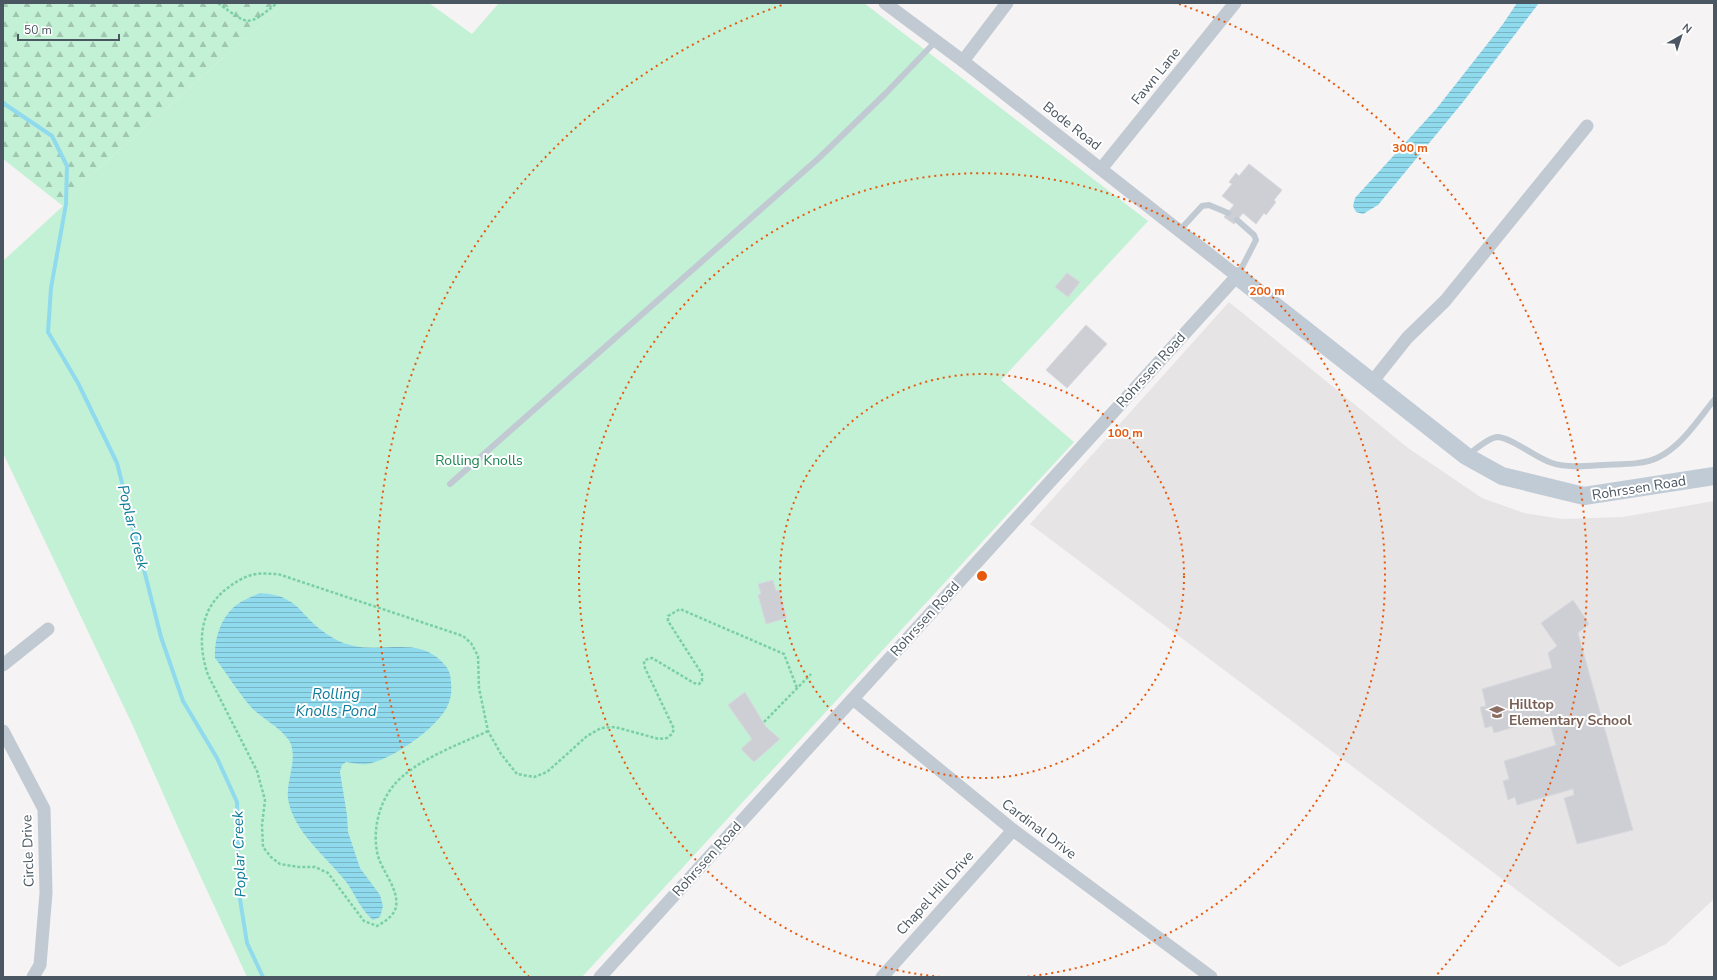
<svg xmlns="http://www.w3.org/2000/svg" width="1717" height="980" font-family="'Nunito Sans',sans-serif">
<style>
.education{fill:#e6e4e5}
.forest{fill:url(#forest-firs)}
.park{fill:#c3f1d5}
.water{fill:url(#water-rules)}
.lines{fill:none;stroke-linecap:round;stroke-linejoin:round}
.stream{stroke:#90daee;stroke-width:4}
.building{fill:#cdcfd5;stroke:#d7d9de}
.path{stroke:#7ad0a6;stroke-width:2.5;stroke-dasharray:3 2;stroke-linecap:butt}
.lane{stroke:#c1cad2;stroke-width:6}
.street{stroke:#c1cad2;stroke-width:13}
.secondary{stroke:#c1cbd6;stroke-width:18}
.ring{fill:none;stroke:#e8590c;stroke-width:2;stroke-dasharray:2 4}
.labels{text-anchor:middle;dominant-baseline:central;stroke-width:4;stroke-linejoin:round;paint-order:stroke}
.street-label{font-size:14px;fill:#4a5661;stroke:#fff}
.park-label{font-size:14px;fill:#17864f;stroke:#fff}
.education-label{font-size:14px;font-weight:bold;fill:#785e54;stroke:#fff;text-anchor:start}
.water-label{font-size:15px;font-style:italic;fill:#0c7c9b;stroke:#fff}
.centre{fill:#e8590c;stroke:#fff;stroke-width:2}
.ring-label{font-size:12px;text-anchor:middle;font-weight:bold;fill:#e8590c;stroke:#fff;stroke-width:4;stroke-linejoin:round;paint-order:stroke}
</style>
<defs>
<pattern id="forest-firs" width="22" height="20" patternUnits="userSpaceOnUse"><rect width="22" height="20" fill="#c3f1d5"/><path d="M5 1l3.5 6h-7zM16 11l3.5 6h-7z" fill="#a0c6b0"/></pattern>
<pattern id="water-rules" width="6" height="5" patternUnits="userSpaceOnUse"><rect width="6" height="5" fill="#90daee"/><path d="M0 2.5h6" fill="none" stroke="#78b4c4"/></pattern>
</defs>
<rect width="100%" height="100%" fill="#f5f3f3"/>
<!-- education -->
<path class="education" d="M1229,302l179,146 74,50 42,15 38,6 61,-2 91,-16v398l-48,45 -47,23 -589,-443z"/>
<!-- forest -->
<path class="forest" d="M3,3h282l-205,182 -17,21 -60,-47z"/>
<!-- park -->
<path class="park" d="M285,3h144l43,31 27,-31h365l284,218 -147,159 73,62 -492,535h-335l-66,-143 -48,-108 -130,-273v-192l60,-55 17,-21z"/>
<!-- water -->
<g class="water">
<path d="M1517,3h22l-76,99 -85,103 -15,9 -7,-2 -3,-6 2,-8 82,-90 66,-84z"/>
<path d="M260,593c11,1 20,2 29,8 8,4 12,10 18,16 11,12 27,24 43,28 33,9 69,-10 94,19 5,5 7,12 7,19 1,9 0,16 -4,24 -10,21 -57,54 -80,57 -7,1 -14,-1 -21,-2l-4,3 -2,7 7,43 1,17 12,36 20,27 3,11 -3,11 -7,3c-12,-10 -17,-24 -26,-37 -19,-25 -54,-51 -59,-84 -2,-19 10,-39 2,-57 -7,-13 -29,-24 -39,-35 -13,-15 -24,-33 -36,-49 -1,-18 5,-38 18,-50 7,-7 18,-11 27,-15z"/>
</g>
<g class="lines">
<!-- stream -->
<path class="stream" d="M3,103l49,33 15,30 -1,38 -15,84 -3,44 30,51 39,80 44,174 22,64 34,57 20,44 2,91 8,50 16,34"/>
</g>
<!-- building -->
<g class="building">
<path d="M1249,164l33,26 -8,10 2,2 -10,13 -2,-2 -8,11 -13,-11 -9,11 -10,-7 10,-12 -12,-9 10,-12 -3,-2 7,-9 3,3z"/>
<path d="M1067,273l13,9 -12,15 -13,-10z"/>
<path d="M1086,325l21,19 -40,44 -21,-18z"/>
<path d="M773,580l3,11 3,-1 8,28 -21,6 -8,-29 3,-1 -3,-10z"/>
<path d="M1573,600l16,24 -11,9 55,197 -56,14 -13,-46 10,-3 -1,-6 -56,16 -2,-8 -7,3 -5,-19 6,-2 -5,-18 52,-16 -8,-28 -54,16 -2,-7 -7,2 -5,-21 6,-1 -4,-17 70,-21 -4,-15 9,-7 -16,-23z"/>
<path d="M745,692l21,35 14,12 -26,23 -13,-13 11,-10 -24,-34z"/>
</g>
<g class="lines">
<!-- path -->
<g class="path">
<path d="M218,3c31,22 28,25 59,0"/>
<path d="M764,722l47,-48"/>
<path d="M488,731c-30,14 -73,29 -94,54 -16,19 -22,48 -16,71 5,17 21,33 18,51 -2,9 -12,15 -19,19l-13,-5 -36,-48 -13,-6h-16l-19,-3 -9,-7 -8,-10 -1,-22 3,-25 -8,-29 -49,-96c-11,-32 -9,-67 21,-88 8,-6 18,-12 28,-13 7,-1 14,0 21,0l185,62 8,7 7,13 1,32 9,43 13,23 16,20 17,3 13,-5 40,-36 14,-8 14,-1 44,12 8,-1 5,-4 2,-5 -29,-61 -1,-5 1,-3 7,-2 42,25 5,1 3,-3v-7l-34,-53v-5l12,-7 104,45 13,34"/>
</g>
<!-- lane -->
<g class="lane">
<path d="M1237,220l17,15 2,5 -18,35"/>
<path d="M1179,231l23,-25 7,-1 19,8"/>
<path d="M1469,454c7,-5 19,-16 28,-17 14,0 39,21 55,26 15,5 35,3 51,2 15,-1 40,0 54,-7 24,-11 41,-38 57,-58"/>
<path d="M450,484l369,-326 67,-65 50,-52"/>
</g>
<!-- street -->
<g class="street">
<path d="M963,61l44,-58"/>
<path d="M1101,169l134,-166"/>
<path d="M1372,382l35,-44 38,-37 142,-175"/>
<path d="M3,665l45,-36"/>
<path d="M853,699l160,131 198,147"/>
<path d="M3,731l41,78 2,84 -6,72 -7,12"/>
<path d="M600,977l637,-701 -274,-215 -78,-58"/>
<path d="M882,977l131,-147"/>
</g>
<!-- secondary -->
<path class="secondary" d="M1237,276l229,180 36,20 82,20 130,-20"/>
</g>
<!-- distance rings -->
<g class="ring">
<circle cx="982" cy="576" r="202"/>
<path d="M940 977A403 403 0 1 1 1024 977"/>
<path d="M529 977A605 605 0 0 1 785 4M1179 4A605 605 0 0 1 1435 977"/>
</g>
<!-- icons -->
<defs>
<g id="school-bare" transform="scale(1.2)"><path d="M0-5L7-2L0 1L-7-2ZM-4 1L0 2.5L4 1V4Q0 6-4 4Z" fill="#8d6e63" stroke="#fff" stroke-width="2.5" paint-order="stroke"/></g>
</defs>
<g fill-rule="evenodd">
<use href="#school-bare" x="1497" y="712"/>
</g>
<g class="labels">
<!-- street labels -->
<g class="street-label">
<text transform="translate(1156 76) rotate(-51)">Fawn Lane</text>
<text transform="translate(1072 126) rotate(38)">Bode Road</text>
<text transform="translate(1151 370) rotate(-48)">Rohrssen Road</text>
<text transform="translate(1639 488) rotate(-9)">Rohrssen Road</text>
<text transform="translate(925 619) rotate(-48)">Rohrssen Road</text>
<text transform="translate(1039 829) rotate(37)">Cardinal Drive</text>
<text transform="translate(28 851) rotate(-92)">Circle Drive</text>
<text transform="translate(707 859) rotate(-48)">Rohrssen Road</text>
<text transform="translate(935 893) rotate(-48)">Chapel Hill Drive</text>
</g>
<!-- park labels -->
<g class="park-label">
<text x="479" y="460">Rolling Knolls</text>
</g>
<!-- education labels -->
<g class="education-label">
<text x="1509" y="704">Hilltop<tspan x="1509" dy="16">Elementary School</tspan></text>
</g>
<!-- water labels -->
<g class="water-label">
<text transform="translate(133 527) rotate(76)">Poplar Creek</text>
<text x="336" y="694">Rolling<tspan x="336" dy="17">Knolls Pond</tspan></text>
<text transform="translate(239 854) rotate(-92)">Poplar Creek</text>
</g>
</g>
<circle cx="982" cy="576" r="6" class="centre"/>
<g class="ring-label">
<text x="1410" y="152">300 m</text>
<text x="1267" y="295">200 m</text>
<text x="1125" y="437">100 m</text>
</g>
<!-- border -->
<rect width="1717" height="980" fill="none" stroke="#4a5661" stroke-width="8"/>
<!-- north arrow -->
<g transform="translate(1681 36) rotate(39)" stroke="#ffffff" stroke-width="3" paint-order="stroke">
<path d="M0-3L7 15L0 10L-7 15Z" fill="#4a5661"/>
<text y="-6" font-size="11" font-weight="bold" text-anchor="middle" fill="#4a5661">N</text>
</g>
<!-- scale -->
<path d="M18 34v6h101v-6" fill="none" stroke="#4a5661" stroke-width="2"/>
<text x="24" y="34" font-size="12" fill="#4a5661" stroke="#ffffff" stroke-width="3" paint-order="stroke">50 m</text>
</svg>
